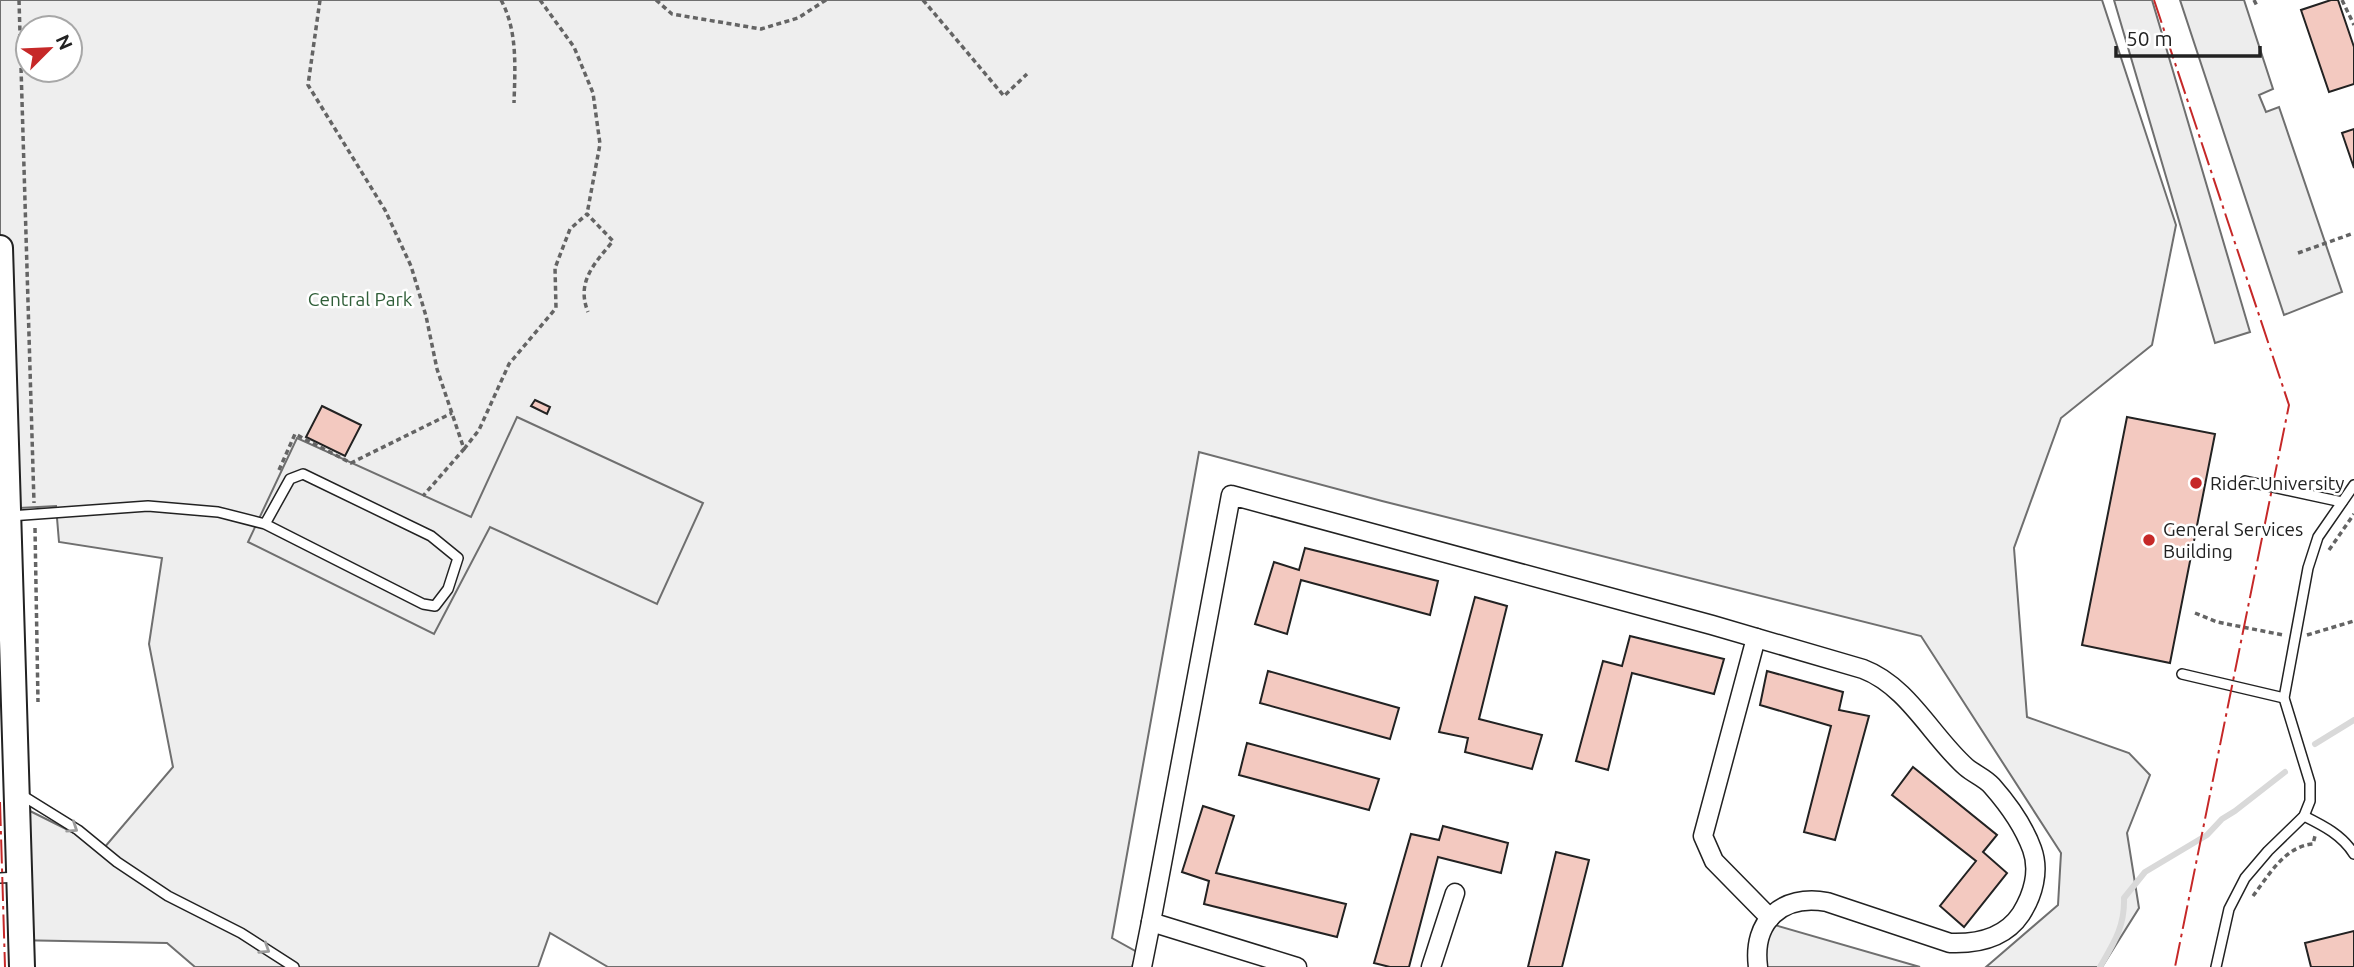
<svg xmlns="http://www.w3.org/2000/svg" width="2354" height="967" font-family="Ubuntu,sans-serif">
<style>
.green{fill:#eee;stroke:#6f6f6f;stroke-width:2;fill-rule:evenodd}
.parking{fill:#ededed;stroke:#6f6f6f;stroke-width:2}
.lines{fill:none;stroke-linecap:round;stroke-linejoin:round}
.stream{stroke:#d9d9d9;stroke-width:6}
.building{fill:#f3c9c0;stroke:#222;stroke-width:2}
.lane-casing{stroke:#222;stroke-width:12}
.street-casing{stroke:#222;stroke-width:21}
.secondary-casing{stroke:#222;stroke-width:28}
.path{stroke:#646464;stroke-width:3.5;stroke-dasharray:5 3.5;stroke-linecap:butt}
.lane{stroke:#fff;stroke-width:9}
.street{stroke:#fff;stroke-width:18}
.secondary{stroke:#fff;stroke-width:24}
.power{stroke:#c62828;stroke-width:2;stroke-dasharray:24 5 3.5 5;stroke-linecap:butt}
.oneway{stroke:#9c9c9c}
.poi-dot{fill:#c62828;stroke:#fff;stroke-width:2.5}
.labels{text-anchor:middle;dominant-baseline:central;stroke-width:5;stroke-linejoin:round;paint-order:stroke}
.park-label{font-size:19px;fill:#2f5e38;stroke:#fff}
.poi-label{font-size:19px;fill:#222;stroke:#fff;text-anchor:start}
</style>
<rect width="100%" height="100%" fill="#fff"/>
<!-- green -->
<g class="green">
<path d="M0,0h2102l74,225 -24,120 -91,73 -47,130 13,169 102,36 21,22 -23,58 12,75 -37,59h-116l72,-62 3,-52 -140,-217 -539,-135 -183,-49 -87,486 25,14 -5,15h-524l-58,-34 -12,34h-343l-28,-24 -155,-3 -4,-140 96,48 69,-81 -24,-123 13,-86 -103,-16 -3,-36 -56,3zM28,28h42v42h-42z"/>
<path d="M1761,921l159,46h-162z"/>
</g>
<!-- parking -->
<g class="parking">
<path d="M2114,0h38l98,332 -35,11z"/>
<path d="M2180,0h64l29,89 -14,6 7,17 13,-5 63,185 -58,23z"/>
<path d="M517,417l186,86 -46,101 -167,-77 -56,107 -186,-92 49,-104 174,79z"/>
</g>
<g class="lines">
<!-- stream -->
<g class="stream">
<path d="M2315,744l39,-24"/>
<path d="M2100,967c14,-24 25,-41 24,-69l21,-26 62,-37 15,-16 13,-8 50,-39"/>
</g>
</g>
<!-- building -->
<g class="building">
<path d="M2331,0h7l16,47v37l-25,8 -28,-82z"/>
<path d="M2354,129v39l-12,-35z"/>
<path d="M535,400l15,7 -3,7 -16,-8z"/>
<path d="M322,406l39,19 -16,31 -39,-19z"/>
<path d="M2127,417l88,17 -45,229 -88,-18z"/>
<path d="M1305,548l133,33 -8,34 -129,-35 -14,54 -32,-10 19,-62 25,8z"/>
<path d="M1475,597l32,9 -28,113 63,16 -10,34 -67,-17 3,-14 -29,-6z"/>
<path d="M1630,636l94,23 -10,35 -82,-21 -24,97 -32,-9 27,-100 19,5z"/>
<path d="M1268,671l131,37 -9,31 -130,-36z"/>
<path d="M1767,671l76,21 -4,18 30,6 -34,124 -31,-8 27,-106 -71,-21z"/>
<path d="M1247,743l132,36 -10,31 -130,-35z"/>
<path d="M1913,767l84,68 -14,17 24,21 -43,54 -24,-21 36,-45 -84,-66z"/>
<path d="M1203,806l31,10 -18,57 130,31 -9,33 -133,-33 5,-23 -27,-9z"/>
<path d="M1443,826l65,17 -7,30 -63,-16 -29,110h-19l-16,-4 37,-129 28,6z"/>
<path d="M1556,852l33,8 -27,107h-34z"/>
<path d="M2354,931v36h-43l-6,-24z"/>
</g>
<g class="lines">
<!-- lane casing -->
<g class="lane-casing">
<g id="lane">
<path d="M2245,481l97,21"/>
<path d="M10,516l138,-10 70,6 47,12 158,80 12,2 13,-17 10,-31 -27,-22 -128,-62 -13,5 -25,45"/>
<path d="M2182,674l102,24"/>
<path d="M20,794l58,36 39,32 51,34 73,37 53,34"/>
<path d="M2304,816c20,10 38,19 50,38"/>
<path d="M0,878l17,-1"/>
<path d="M2216,967l13,-58 16,-31 23,-27 36,-35 6,-15v-18l-26,-85 24,-130 10,-31 36,-52"/>
</g>
</g>
<!-- street casing -->
<g class="street-casing">
<g id="street">
<path d="M1756,638l-53,198 11,25 56,57"/>
<path d="M1142,967l9,-45"/>
<path d="M1297,967l-146,-45 80,-427 481,130 151,44c45,17 69,68 103,98 8,7 19,11 26,19 15,17 32,41 40,63 8,22 1,46 -11,65 -16,24 -44,30 -71,29l-123,-41c-45,-8 -75,19 -69,65"/>
<path d="M1431,967l24,-74"/>
</g>
</g>
<!-- secondary casing -->
<g class="secondary-casing">
<path id="secondary" d="M0,248l22,719"/>
</g>
<!-- path -->
<g class="path">
<path d="M19,0l15,503"/>
<path d="M320,0l-12,85 77,125 26,56 15,50 11,53 27,80 -41,47"/>
<path d="M501,0c17,31 14,69 13,103"/>
<path d="M540,0l34,47 19,46 7,51 -13,70"/>
<path d="M656,0l16,14 89,15 37,-11 28,-18"/>
<path d="M923,0l81,96 23,-22"/>
<path d="M2254,0l3,6"/>
<path d="M2342,0l12,25"/>
<path d="M2298,253l56,-20"/>
<path d="M464,449l15,-19 30,-66 47,-56 -1,-40 15,-39 17,-15 26,27c-19,23 -37,41 -25,71"/>
<path d="M279,470l16,-36 56,29 101,-50"/>
<path d="M35,528l3,174"/>
<path d="M2329,550l25,-36"/>
<path d="M2195,613l22,9 66,13"/>
<path d="M2307,635l47,-14"/>
<path d="M2253,896c16,-21 32,-50 60,-52l2,-8"/>
</g>
<!-- lane -->
<use href="#lane" class="lane"/>
<!-- street -->
<use href="#street" class="street"/>
<!-- secondary -->
<use href="#secondary" class="secondary"/>
<!-- power -->
<g class="power">
<path d="M2154,0l135,405 -114,562"/>
<path d="M0,802l5,165"/>
</g>
</g>
<!-- one-way arrows -->
<defs><path id="oneway-chevron" d="M-2-3.5L2.5 0L-2 3.5" fill="none" stroke-width="1.6" stroke-linecap="round" stroke-linejoin="round" transform="scale(1.75)"/></defs>
<g class="oneway">
<use href="#oneway-chevron" transform="translate(73 828) rotate(34)"/>
<use href="#oneway-chevron" transform="translate(265 949) rotate(33)"/>
</g>
<!-- markers -->
<g class="poi-dot">
<circle cx="2196" cy="483" r="7"/>
<circle cx="2149" cy="540" r="7"/>
</g>
<g class="labels">
<!-- park labels -->
<g class="park-label">
<text x="360" y="299">Central Park</text>
</g>
<!-- poi labels -->
<g class="poi-label">
<text x="2210" y="483">Rider University</text>
<text x="2163" y="529">General Services<tspan x="2163" dy="22">Building</tspan></text>
</g>
</g>
<!-- north arrow -->
<g transform="translate(49 49) rotate(66)"><circle r="33" fill="#ffffff" stroke="#a7a7a7" stroke-width="2"/>
<path d="M0-5L12 26L0 18L-12 26Z" fill="#c62828"/>
<text y="-10" font-size="19" font-weight="bold" text-anchor="middle" fill="#222222">N</text>
</g>
<!-- scale -->
<path d="M2116 46v10h144v-10" fill="none" stroke="#222222" stroke-width="3.5"/>
<text x="2126" y="46" font-size="21" fill="#222222" stroke="#ffffff" stroke-width="5" paint-order="stroke">50 m</text>
</svg>
